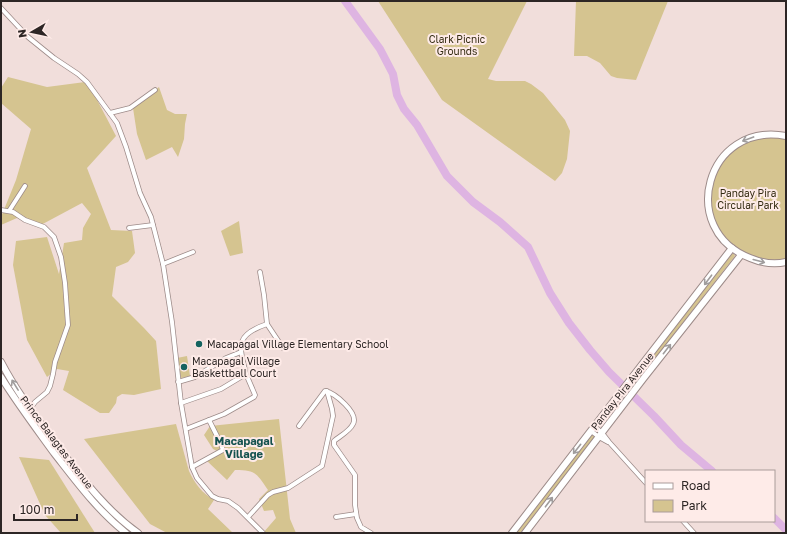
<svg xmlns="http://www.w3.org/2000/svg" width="787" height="534" font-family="'Golos Text',sans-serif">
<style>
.green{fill:#d5c490}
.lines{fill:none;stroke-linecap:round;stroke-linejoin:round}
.river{stroke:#deb4e2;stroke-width:8}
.street-casing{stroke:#9d8b89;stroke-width:5.5}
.secondary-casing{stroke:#9d8b89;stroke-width:8}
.street{stroke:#fff;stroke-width:4}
.secondary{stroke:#fff;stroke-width:6}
.oneway{stroke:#a09d9d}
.poi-dot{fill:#14635f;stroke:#feebe8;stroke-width:1.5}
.labels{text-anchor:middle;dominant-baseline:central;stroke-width:4;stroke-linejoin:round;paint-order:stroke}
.park-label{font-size:10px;fill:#332b11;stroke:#feebe8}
.poi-label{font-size:10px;fill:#2d2625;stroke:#feebe8;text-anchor:start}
.street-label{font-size:10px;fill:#2d2625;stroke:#feebe8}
.neighbourhood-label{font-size:11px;font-weight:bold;fill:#14514e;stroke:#feebe8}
</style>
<rect width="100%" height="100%" fill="#f1dedb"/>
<!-- green -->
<g class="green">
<path d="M378,1h149l-39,78 8,2h29l6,3 12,9 22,27 5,11 -3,28 -5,14 -7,8 -113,-81z"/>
<path d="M576,1h92l-32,79 -19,-2 -6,-2 -11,-13 -13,-7h-13z"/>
<path d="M8,77l39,10 38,-5 9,12 22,42 -29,32 24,62 21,1 3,22 -7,9 -12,5 -4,29 32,32 12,13 5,48 -27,6 -12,-1 -5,3 -1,6 -7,10h-9l-37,-23 6,-19 -12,-2 -10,8 -20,-37 -14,-75 3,-24 31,-4 12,37 5,-31 18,-3 1,-12 8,-14 -9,-11 -43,23 -22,-8 -16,7v-8l15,-37 15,-51 -30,-26v-15z"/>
<path d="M159,87l8,23 8,4h12l-2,10 -1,15 -6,18 -6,-10 -26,13 -9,-26 -4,-26z"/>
<path d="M769,137l17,1v122c-10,0 -20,1 -30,-2 -14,-4 -26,-14 -34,-25 -11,-15 -11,-19 -11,-37 1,-36 24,-54 58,-59z"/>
<path d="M239,221l4,32 -13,3 -9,-25z"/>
<path d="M732,254h2l1,2 -97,124 -1,-1 12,-19z"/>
<path d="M187,356l3,20 -9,2 -4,-20z"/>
<path d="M279,419l11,100 6,14h-33l13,-15 -3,-8 -9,1 -5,-12 9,-9c-12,-17 -12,-20 -33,-20l-8,10 -20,-19 14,-8 -8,-4 -9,-14 6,-9z"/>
<path d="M176,424l13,47c6,13 13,22 25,29l-6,9 25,24h-66l-17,-9 -66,-85z"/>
<path d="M593,434l2,4 -75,95h-6l76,-98z"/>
<path d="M19,457l30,3 46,73h-34l-16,-18z"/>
</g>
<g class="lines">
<!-- river -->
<g class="river">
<path d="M345,1l35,48 13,25 4,21 7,14 13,16 30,51 26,26 27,20 28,25 22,46 19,30 21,27 19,22 45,44 27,29 31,26"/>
<path d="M774,518l12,12"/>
</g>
<!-- street casing -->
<g class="street-casing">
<g id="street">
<path d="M1,8l27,29 26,21 24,16 9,8 30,41 9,24 14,46 11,24 12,47 9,58 9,81 11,64 5,11 15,18 6,3 10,2 10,7 25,25"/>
<path d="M110,113l20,-5 25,-18"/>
<path d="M1,210l12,2 12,8 19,7 10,10 7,20 4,26 3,42 -13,37 -2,12 -3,12 -3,6 -12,10 -5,7"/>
<path d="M9,211l16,-25"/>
<path d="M129,228l24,-3"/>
<path d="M163,264l30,-12"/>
<path d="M260,272l4,23 3,29 16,24"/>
<path d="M178,382l17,-5 31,-19 15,-6"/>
<path d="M181,403l40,-14 25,-15c-7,-29 -11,-39 21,-50"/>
<path d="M299,426l26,-35c10,2 34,22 28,33 -3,7 -13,12 -19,17v4l21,30v30l2,13 4,9 10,6"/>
<path d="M594,426l8,7 7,9 37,41"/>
<path d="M186,429l38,-15 30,-17 1,-2 -9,-21"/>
<path d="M591,431l8,6 9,5"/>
<path d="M192,467l31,-17 -2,-6 -12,-24"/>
<path d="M248,517l20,-22 5,-3 15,-4 34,-22 11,-50 -1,-7 -5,-18"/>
<path d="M336,517l20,-3"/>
<path d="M683,521l11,12"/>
</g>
</g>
<!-- secondary casing -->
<g class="secondary-casing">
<g id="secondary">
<path d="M786,136c-80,-15 -109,94 -36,122 12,5 23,7 36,4"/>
<path d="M1,362c15,29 35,55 54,81 25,32 49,66 83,90"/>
<path d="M1,377c16,26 35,51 53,76 22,28 43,57 72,80"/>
<path d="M512,533l220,-285"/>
<path d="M525,533l118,-154 98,-124"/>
</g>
</g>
<!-- street -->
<use href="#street" class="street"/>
<!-- secondary -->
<use href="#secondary" class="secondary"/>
</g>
<!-- one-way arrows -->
<defs><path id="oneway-shaft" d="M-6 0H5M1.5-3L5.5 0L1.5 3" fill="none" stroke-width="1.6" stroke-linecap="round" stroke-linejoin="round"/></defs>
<g class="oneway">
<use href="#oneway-shaft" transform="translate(748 139) rotate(160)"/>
<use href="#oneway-shaft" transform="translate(759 261) rotate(15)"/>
<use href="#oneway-shaft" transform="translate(708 280) rotate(127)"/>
<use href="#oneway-shaft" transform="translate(667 349) rotate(-52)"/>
<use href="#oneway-shaft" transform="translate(15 385) rotate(-122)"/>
<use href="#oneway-shaft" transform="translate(577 449) rotate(128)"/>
<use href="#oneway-shaft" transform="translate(549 502) rotate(-53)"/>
</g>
<!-- markers -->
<g class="poi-dot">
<circle cx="199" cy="344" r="4"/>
<circle cx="184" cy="367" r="4"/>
</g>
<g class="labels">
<!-- park labels -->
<g class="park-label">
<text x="457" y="39">Clark Picnic<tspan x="457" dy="12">Grounds</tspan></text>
<text x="748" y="193">Panday Pira<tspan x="748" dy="12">Circular Park</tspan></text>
</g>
<!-- poi labels -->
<g class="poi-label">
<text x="207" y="344">Macapagal Village Elementary School</text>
<text x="192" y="361">Macapagal Village<tspan x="192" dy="12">Baskettball Court</tspan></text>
</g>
<!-- street labels -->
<g class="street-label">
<text transform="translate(622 391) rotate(-52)">Panday Pira Avenue</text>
<text transform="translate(57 442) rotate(53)">Prince Balagtas Avenue</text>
</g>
<!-- neighbourhood labels -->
<g class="neighbourhood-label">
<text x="244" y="440">Macapagal<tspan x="244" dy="13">Village</tspan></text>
</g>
</g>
<!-- border -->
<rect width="787" height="534" fill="none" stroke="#2d2625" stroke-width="4"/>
<!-- legend -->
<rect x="645" y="470" width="130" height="52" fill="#feebe8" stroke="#aa9c9a"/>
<rect x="653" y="483" width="20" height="6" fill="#ffffff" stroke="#aa9c9a"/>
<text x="681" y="490" font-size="12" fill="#2d2625">Road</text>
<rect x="653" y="500" width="20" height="12" fill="#d5c490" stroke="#aa9c9a"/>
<text x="681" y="510" font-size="12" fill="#2d2625">Park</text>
<!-- north arrow -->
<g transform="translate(32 32) rotate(261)" stroke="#feebe8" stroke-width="3" paint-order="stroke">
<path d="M0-3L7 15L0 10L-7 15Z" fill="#2d2625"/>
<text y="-6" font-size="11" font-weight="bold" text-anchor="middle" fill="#2d2625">N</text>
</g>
<!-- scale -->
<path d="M14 514v6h63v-6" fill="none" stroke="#2d2625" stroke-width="2"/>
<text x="20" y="514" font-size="12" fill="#2d2625" stroke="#feebe8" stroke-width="3" paint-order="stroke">100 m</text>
</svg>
